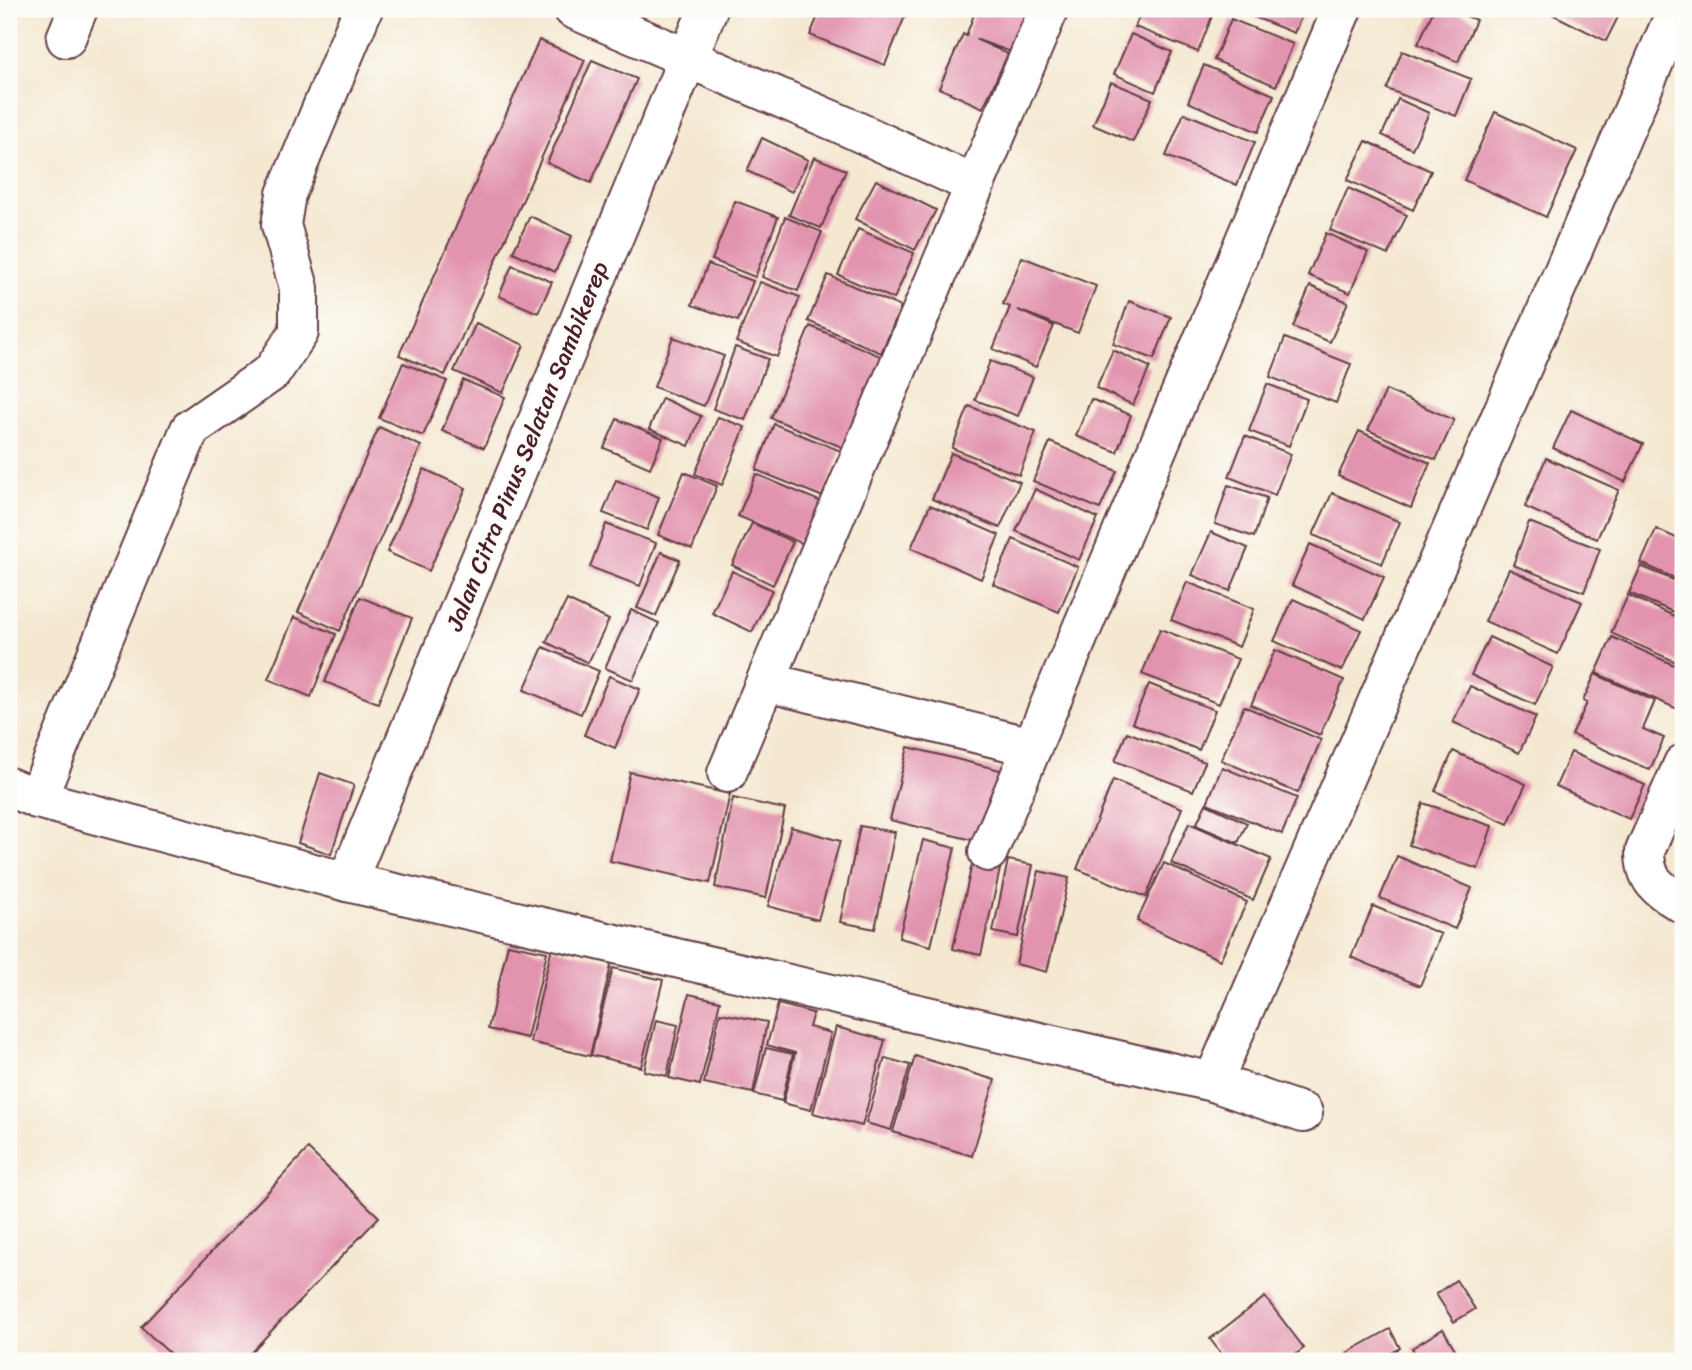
<svg xmlns="http://www.w3.org/2000/svg" width="1692" height="1370" font-family="Sriracha,sans-serif">
<style>
.building{fill:#e294af}
.lines{fill:none;stroke-linecap:round;stroke-linejoin:round}
.street-casing{stroke:#643d44;stroke-width:42}
.street{stroke:#fff;stroke-width:38}
.labels{text-anchor:middle;dominant-baseline:central;stroke-width:5;stroke-linejoin:round;paint-order:stroke}
.street-label{font-size:24px;fill:#4a1f2b;stroke:#fdfcf7}
</style>
<rect width="100%" height="100%" fill="#fdfcf7"/>
<filter id="ink" filterUnits="userSpaceOnUse"><feTurbulence type="fractalNoise" baseFrequency=".0143" numOctaves="2"/><feDisplacementMap in="SourceGraphic" scale="14" xChannelSelector="R" yChannelSelector="G"/><feConvolveMatrix kernelMatrix="1 2 1 2 8 2 1 2 1" color-interpolation-filters="sRGB"/></filter>
<filter id="wash" filterUnits="userSpaceOnUse"><feTurbulence type="fractalNoise" baseFrequency=".00686" numOctaves="4" result="noise"/><feDisplacementMap in="SourceGraphic" scale="28" xChannelSelector="R" yChannelSelector="G"/><feGaussianBlur stdDeviation="1.57" result="paint"/><feColorMatrix in="noise" values="0 0 0 0 0 0 0 0 0 0 0 0 0 0 0 0 0 1.4 0 .05"/><feComposite in="paint" operator="in"/></filter>
<g filter="url(#wash)">
<rect width="100%" height="100%" fill="#f4e8d1"/>
<g id="blocks">
<!-- building -->
<g class="building">
<path d="M821,9h87l-23,56 -75,-30z"/>
<path d="M976,9h55l-17,44 -39,-14 33,15 -25,54 -44,-20 24,-54 3,2z"/>
<path d="M1142,9h67l5,2 -16,41 -63,-25z"/>
<path d="M1258,9h47l-11,24 -40,-16z"/>
<path d="M1434,9h16l26,11 -18,42 -40,-18z"/>
<path d="M1542,9h80l-16,32z"/>
<path d="M1231,19l62,25 -17,42 -62,-26z"/>
<path d="M1131,34l41,18 -17,40 -41,-18z"/>
<path d="M539,40l46,20 -140,315 -46,-20z"/>
<path d="M1402,51l69,28 -15,37 -69,-27z"/>
<path d="M592,60l45,19 -46,104 -44,-20z"/>
<path d="M1204,65l70,30 -16,37 -70,-30z"/>
<path d="M1111,82l41,17 -19,43 -40,-17z"/>
<path d="M1398,99l31,14 -17,36 -30,-14z"/>
<path d="M1495,112l82,38 -31,67 -82,-37z"/>
<path d="M1184,113l71,29 -18,43 -71,-29z"/>
<path d="M762,138l46,22 -16,32 -45,-21z"/>
<path d="M1366,141l65,30 -18,39 -66,-30z"/>
<path d="M814,157l32,13 -25,58 -32,-13z"/>
<path d="M876,180l60,30 -21,40 -60,-31z"/>
<path d="M1348,188l59,27 -19,40 -58,-25z"/>
<path d="M735,201l43,16 -23,60 -43,-17z"/>
<path d="M530,216l42,20 -17,36 -42,-20z"/>
<path d="M785,217l37,15 -24,59 -36,-14z"/>
<path d="M858,229l56,24 -20,46 -56,-24z"/>
<path d="M1326,233l42,19 -18,41 -42,-18z"/>
<path d="M1022,257l74,29 -18,47 -60,-23 36,16 -18,41 -43,-18 17,-42 -7,-3z"/>
<path d="M708,264l45,17 -15,40 -46,-16z"/>
<path d="M512,265l40,17 -14,31 -39,-17z"/>
<path d="M828,275l73,32 -20,46 -73,-32z"/>
<path d="M760,282l40,15 -23,60 -41,-15z"/>
<path d="M1310,286l38,16 -18,40 -37,-15z"/>
<path d="M1129,301l42,16 -17,42 -41,-15z"/>
<path d="M476,323l48,22 -21,48 -49,-22z"/>
<path d="M810,326l77,33 -38,91 -78,-32z"/>
<path d="M673,337l51,19 -20,50 -50,-19z"/>
<path d="M1285,338l66,26 -15,39 -66,-26z"/>
<path d="M735,347l33,12 -23,61 -32,-11z"/>
<path d="M1113,350l37,17 -17,38 -37,-17z"/>
<path d="M990,361l43,16 -15,39 -43,-16z"/>
<path d="M403,363l44,18 -24,55 -44,-18z"/>
<path d="M463,380l42,17 -21,51 -42,-17z"/>
<path d="M1267,384l40,15 -18,47 -40,-15z"/>
<path d="M1386,390l68,30 -18,40 -68,-30z"/>
<path d="M662,398l39,18 -12,30 -40,-17z"/>
<path d="M1091,399l40,16 -14,37 -41,-16z"/>
<path d="M969,406l67,26 -17,43 -67,-27z"/>
<path d="M1571,410l72,34 -18,38 -72,-34z"/>
<path d="M718,417l27,10 -23,58 -27,-11z"/>
<path d="M617,419l46,19 -13,30 -46,-20z"/>
<path d="M774,424l67,27 -18,46 -67,-27z"/>
<path d="M379,427l42,19 -81,185 -42,-19z"/>
<path d="M1359,431l71,32 -19,45 -73,-32z"/>
<path d="M1245,436l46,18 -16,41 -46,-18z"/>
<path d="M1050,442l67,29 -17,38 -67,-28z"/>
<path d="M951,453l69,29 -20,46 -68,-29z"/>
<path d="M1546,458l73,32 -22,49 -72,-32z"/>
<path d="M424,469l42,19 -37,83 -42,-19z"/>
<path d="M684,472l33,14 -25,63 -34,-14z"/>
<path d="M756,474l68,29 -18,42 -68,-29z"/>
<path d="M616,480l43,17 -12,33 -44,-17z"/>
<path d="M1228,485l39,13 -13,39 -39,-13z"/>
<path d="M1035,489l63,29 -19,42 -63,-29z"/>
<path d="M1332,493l68,29 -18,42 -69,-29z"/>
<path d="M930,505l69,30 -18,44 -70,-31z"/>
<path d="M1529,522l71,27 -16,43 -71,-27z"/>
<path d="M752,523l41,19 -20,43 -41,-20z"/>
<path d="M606,524l50,19 -16,43 -50,-19z"/>
<path d="M1656,529l27,12v41l-42,-19z"/>
<path d="M1211,532l37,16 -18,43 -38,-16z"/>
<path d="M1013,539l65,28 -19,45 -66,-28z"/>
<path d="M1310,544l74,33 -19,42 -73,-34z"/>
<path d="M661,552l19,8 -24,56 -19,-8z"/>
<path d="M1641,566l42,18v32l-54,-23z"/>
<path d="M1509,569l73,33 -24,52 -73,-33z"/>
<path d="M732,571l40,19 -20,42 -40,-19z"/>
<path d="M1187,582l67,27 -15,38 -68,-27z"/>
<path d="M1628,595l55,25v45l-72,-32z"/>
<path d="M360,597l52,21 -34,85 -53,-21z"/>
<path d="M1293,599l68,31 -19,41 -68,-30z"/>
<path d="M567,600l42,20 -21,43 -42,-21z"/>
<path d="M631,610l28,13 -26,57 -28,-12z"/>
<path d="M294,617l42,17 -25,63 -43,-18z"/>
<path d="M1160,629l78,30 -19,45 -77,-30z"/>
<path d="M1489,637l64,30 -18,38 -64,-30z"/>
<path d="M1612,637l71,32 -1,42 -86,-38z"/>
<path d="M543,647l56,24 -18,43 -57,-24z"/>
<path d="M1275,650l69,30 -24,55 -69,-30z"/>
<path d="M1595,674l60,27 -12,28 21,9 -14,32 -78,-35 15,-32 -4,-2z"/>
<path d="M609,676l31,13 -25,59 -31,-13z"/>
<path d="M1149,684l66,26 -16,40 -67,-27z"/>
<path d="M1470,686l66,31 -17,36 -66,-31z"/>
<path d="M1244,706l77,34 -23,53 -77,-33z"/>
<path d="M1127,732l78,30 -12,29 -78,-30z"/>
<path d="M908,747l96,24 -19,72 -95,-23z"/>
<path d="M1453,751l73,33 -18,40 -73,-33z"/>
<path d="M1571,752l74,33 -16,34 -73,-33z"/>
<path d="M1222,767l75,31 -15,36 -75,-31z"/>
<path d="M630,772l100,22 -20,89 -100,-22z"/>
<path d="M320,773l34,12 -23,69 -33,-11z"/>
<path d="M1113,780l69,28 -36,89 -69,-28z"/>
<path d="M733,798l52,11 -19,89 -51,-11z"/>
<path d="M1423,803l69,23 -14,43 -69,-24z"/>
<path d="M1206,804l41,19 -9,20 -42,-18z"/>
<path d="M1189,823l82,36 -18,41 -82,-37z"/>
<path d="M860,826l35,6 -20,97 -35,-7z"/>
<path d="M791,827l49,14 -22,79 -50,-14z"/>
<path d="M923,840l32,8 -24,98 -32,-8z"/>
<path d="M974,855l28,5 -21,95 -28,-6z"/>
<path d="M1397,856l75,32 -17,41 -75,-31z"/>
<path d="M1008,860l25,5 -15,72 -25,-5z"/>
<path d="M1164,863l83,39 -27,58 -83,-39z"/>
<path d="M1039,871l30,7 -22,94 -31,-8z"/>
<path d="M1373,906l68,28 -21,52 -69,-29z"/>
<path d="M508,944l39,8 -20,86 -39,-9z"/>
<path d="M552,947l60,14 -22,95 -60,-14z"/>
<path d="M613,968l50,12 -22,87 -50,-12z"/>
<path d="M689,994l31,7 -20,84 -31,-7z"/>
<path d="M778,1004l35,9 -4,14 22,6 -20,77 -28,-7 12,-50 -28,-8z"/>
<path d="M720,1013l47,9 -14,71 -49,-10z"/>
<path d="M656,1020l22,5 -11,51 -23,-5z"/>
<path d="M836,1027l49,13 -23,86 -49,-13z"/>
<path d="M766,1048l27,6 -11,47 -28,-7z"/>
<path d="M915,1056l80,24 -23,76 -79,-24z"/>
<path d="M885,1058l25,7 -19,65 -25,-7z"/>
<path d="M308,1149l71,68 -136,144h-65l-37,-34z"/>
<path d="M1456,1280l19,29 -21,13 -18,-28z"/>
<path d="M1265,1297l39,51 -17,13h-60l-17,-22z"/>
<path d="M1390,1329l10,19 -23,13h-26l-4,-8z"/>
<path d="M1443,1329l19,32h-42l-8,-13z"/>
<path d="M1408,1352l6,9h-20z"/>
</g>
</g>
</g>
<g filter="url(#ink)">
<use href="#blocks" fill-opacity="0" stroke="#643d44" stroke-width="2"/>
<g class="lines">
<!-- street casing -->
<g class="street-casing">
<g id="street">
<path d="M573,9l268,115 134,61"/>
<path d="M66,38l12,-29"/>
<path d="M766,682l266,65"/>
<path d="M1683,764l-38,87c0,31 14,38 38,53"/>
<path d="M727,773l322,-764"/>
<path d="M9,787l28,12 310,83 866,200 90,31"/>
<path d="M37,799l153,-370 82,-57 27,-40v-44l-18,-63 5,-31 77,-185"/>
<path d="M988,852l354,-843"/>
<path d="M347,882l361,-873"/>
<path d="M1213,1082l464,-1073"/>
</g>
</g>
<!-- street -->
<use href="#street" class="street"/>
</g>
</g>
<g class="labels">
<!-- street labels -->
<g class="street-label">
<text transform="translate(527 446) rotate(-68)">Jalan Citra Pinus Selatan Sambikerep</text>
</g>
</g>
<!-- margin -->
<rect width="1692" height="1370" fill="none" stroke="#fdfcf7" stroke-width="35"/>
</svg>
